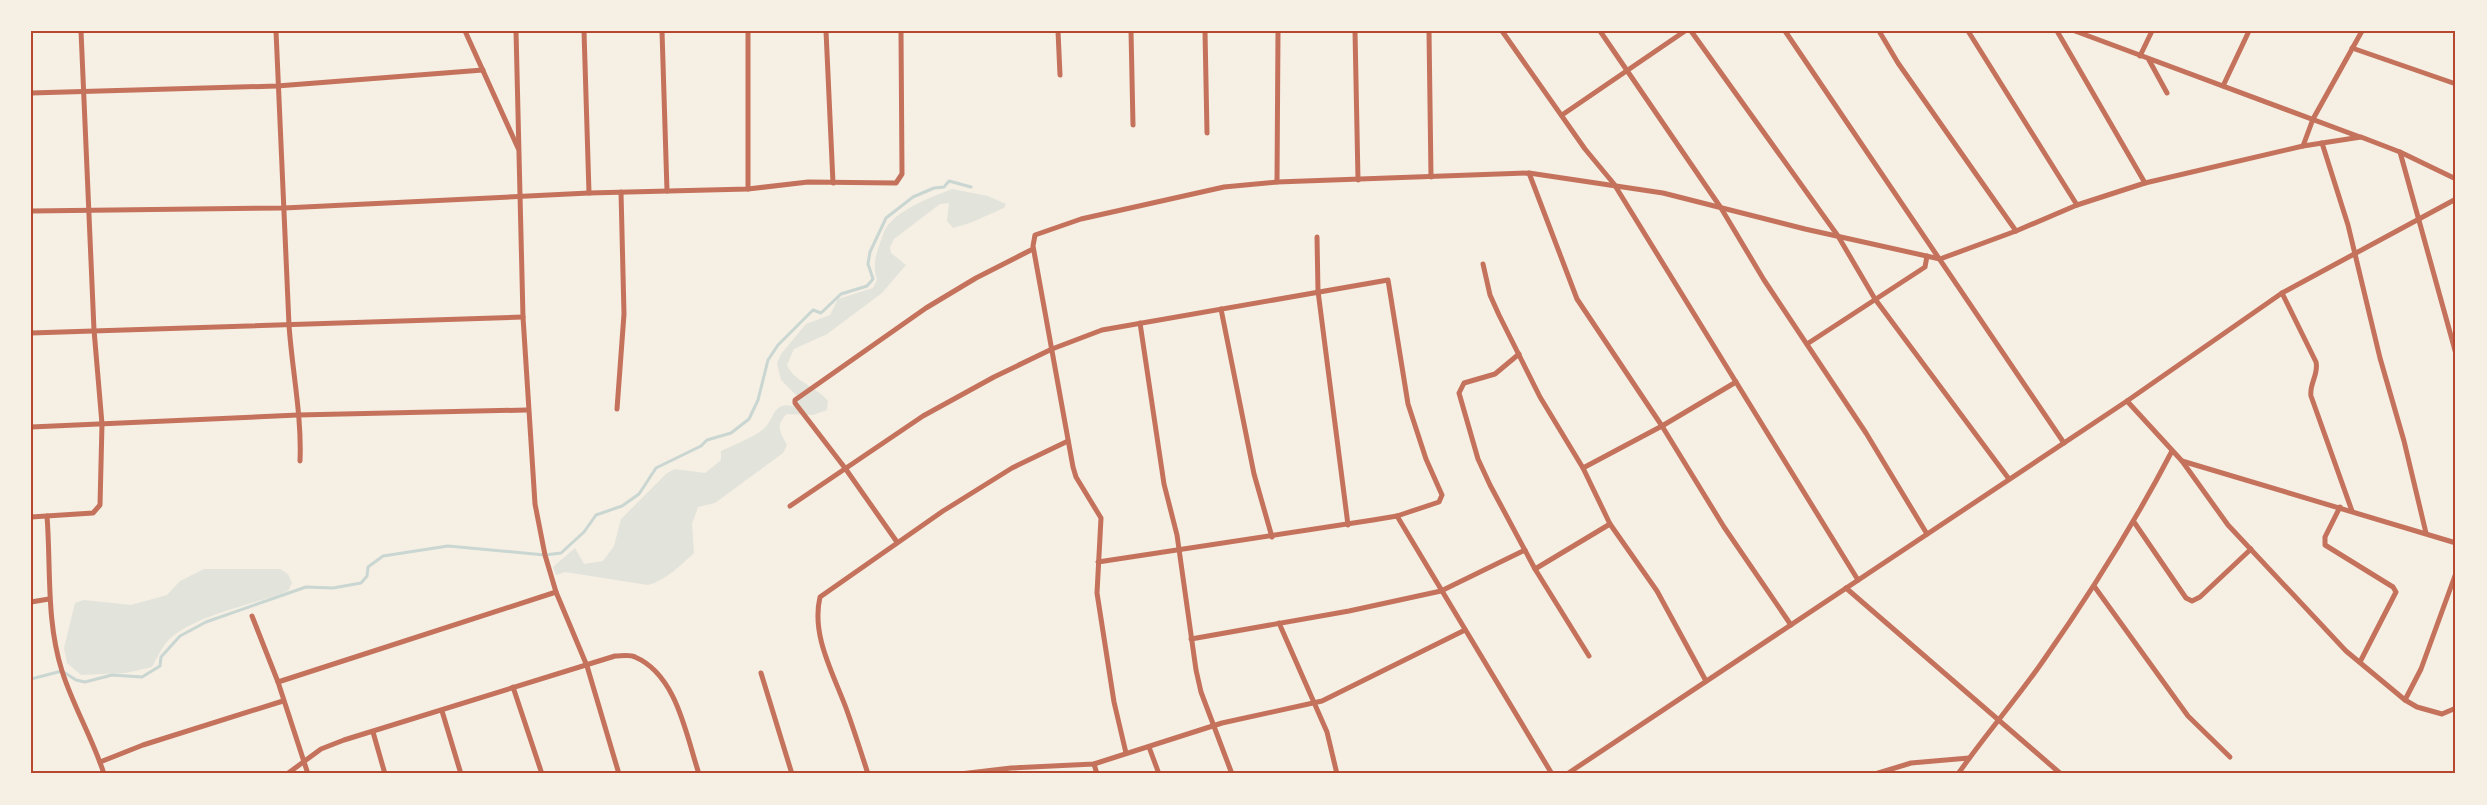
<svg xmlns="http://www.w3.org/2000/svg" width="2487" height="805" font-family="'Alegreya Sans',sans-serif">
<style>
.green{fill:#e2e4dc}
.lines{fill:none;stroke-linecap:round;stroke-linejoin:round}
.stream{stroke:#c9d6d2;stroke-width:3}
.minor{stroke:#c5725c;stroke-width:5}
.neatline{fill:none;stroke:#b5482f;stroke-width:2}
</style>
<rect width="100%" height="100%" fill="#f6efe4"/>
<!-- green -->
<g class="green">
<path d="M952,189l36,7 18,8 -2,4 -34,15 -17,5 -6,-7 2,-18 -9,1 -46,35 -4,8 1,6 15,12 -24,28 -55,41 -33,15 -7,16c7,17 29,21 41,36l-1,9 -14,5 -26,-1c-12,11 -7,18 0,31l-4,8 -68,50 -17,4 -6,17 2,29c-13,12 -29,28 -46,32l-83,-13 -9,3 -3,-8 22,-19 9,16 19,-3 11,-15 7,-27 46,-46 8,-4 30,4 16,-13v-9c13,-6 28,-12 40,-20 15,-10 10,-32 35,-24l3,-9 -18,-18 -4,-17 4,-9 25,-30 24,-9 8,-16 35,-11 4,-8c-4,-12 -2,-23 2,-34 2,-6 4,-13 7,-18 12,-19 46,-31 66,-39z"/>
<path d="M204,569h76l8,5 4,9 -4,8c-33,14 -99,24 -123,53 -5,7 -9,16 -13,23l-26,6 -45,2 -14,-12 -3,-15 11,-45 9,-3 47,5 36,-10 13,-14z"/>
</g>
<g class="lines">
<!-- stream -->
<path class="stream" d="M31,679l31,-8 14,9 9,2 27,-7 30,2 18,-11 1,-9 19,-21 26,-14 100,-35 27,1 28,-5 6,-7 1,-9 15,-11 65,-10 97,9 16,-2 23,-21 12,-17 26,-9 17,-12 17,-26 45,-22 6,-6 24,-7 18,-14 9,-19 10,-40 10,-15 35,-35 8,3 20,-19 26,-8 6,-7 -5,-15 2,-12 16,-34 27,-21 21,-9 10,-1 5,-6 22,6"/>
<!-- minor -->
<g class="minor">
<path d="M276,31l13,294c3,45 13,91 11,136"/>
<path d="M465,31l53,117"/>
<path d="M516,31l7,286 12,187 10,51 11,37 31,74 32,108"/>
<path d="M584,31l5,162"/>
<path d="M662,31l5,160"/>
<path d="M826,31l7,152"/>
<path d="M1058,31l2,44"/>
<path d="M1131,31l2,94"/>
<path d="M1205,31l2,102"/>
<path d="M1355,31l3,149"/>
<path d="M1429,31l2,146"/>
<path d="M1502,31l83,118 29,35 244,396"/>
<path d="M1600,31l121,177 43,72 102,153 61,101"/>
<path d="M1691,31l147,205 37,63 134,180"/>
<path d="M1785,31l279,412"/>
<path d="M1879,31l19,32 118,168"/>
<path d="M1968,31l109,174"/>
<path d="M2057,31l88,152"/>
<path d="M2075,31l285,106"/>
<path d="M2352,48l104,36"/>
<path d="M2140,56l12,-25"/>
<path d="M2149,60l18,33"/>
<path d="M2223,86l26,-55"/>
<path d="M31,93l246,-7 206,-16"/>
<path d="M1562,115l123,-84"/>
<path d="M2322,143l26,82 32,133 24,83 22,92"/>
<path d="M2303,146l10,-27 49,-88"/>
<path d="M2400,152l56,202"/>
<path d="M1529,173l48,126 85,127 62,101 67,98"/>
<path d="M1277,182l1,-151"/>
<path d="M748,189v-158"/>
<path d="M31,211l253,-3 305,-15 159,-4 60,-7 88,1 6,-9 -1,-143"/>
<path d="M1317,237l1,54 30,234"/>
<path d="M1483,264l7,31 9,20 41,82 43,71 27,56 47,67 49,90"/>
<path d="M2282,293l34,69c3,12 -7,22 -5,34l41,115"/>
<path d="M1221,309l33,165 18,63"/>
<path d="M1140,323l24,161 13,51 19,135 5,22 31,82"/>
<path d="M31,333l492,-16"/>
<path d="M1807,344l115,-75 3,-2 2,-11"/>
<path d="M1519,354l-24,20 -31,9 -5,10 19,66 12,26 45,84 54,87"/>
<path d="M2127,401l55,60 46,64 118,126 59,49 12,7 25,7 14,-6"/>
<path d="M617,409l7,-95 -3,-122"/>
<path d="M31,427l267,-12 229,-5"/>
<path d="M2182,461l274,82"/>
<path d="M1583,468l79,-42 74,-44"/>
<path d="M790,506l133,-90 71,-39 58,-28 50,-19 286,-50 20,124 18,55 16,36 -3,7 -42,14 -24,4 -275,42"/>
<path d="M2340,507l-15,30v8l68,42 3,5 -36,70"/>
<path d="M47,516c4,52 -1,105 15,155 11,35 31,68 42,103"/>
<path d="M1397,516l155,258"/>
<path d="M31,517l62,-4 7,-8 2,-81 -8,-94 -13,-299"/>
<path d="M2134,522l52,76 6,3 8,-4 51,-48"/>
<path d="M897,542l-52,-74 -50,-65v-3l131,-92 50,-30 57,-29"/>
<path d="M1535,569l75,-45"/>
<path d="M2094,586l94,130 42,41"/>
<path d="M1846,588l215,186"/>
<path d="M31,602l18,-3"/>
<path d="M252,616l26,66 30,92"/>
<path d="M1279,623l48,109 10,42"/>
<path d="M1191,639l158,-28 92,-20 84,-41"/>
<path d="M761,673l31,101"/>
<path d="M278,682l278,-90"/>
<path d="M513,687l29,87"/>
<path d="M2405,700l16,-31 35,-96"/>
<path d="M442,711l19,63"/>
<path d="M373,732l12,42"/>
<path d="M1149,747l10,27"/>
<path d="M1126,753l-12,-51 -17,-109 4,-75 -25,-41 -3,-10 -40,-221 2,-11 46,-16 143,-32 53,-5 252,-9 134,20 142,36 135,30 76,-28 61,-26 68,-22 158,-37 58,-9 39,15 56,27"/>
<path d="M100,762l43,-17 140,-44"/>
<path d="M1094,764l3,10"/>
<path d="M287,774l34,-25 23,-9 271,-84c6,0 15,-2 20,1 42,18 51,78 64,117"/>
<path d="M868,774c-7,-22 -14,-44 -22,-66 -13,-35 -35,-73 -26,-111l123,-86 69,-43 56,-27"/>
<path d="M960,774l51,-6 83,-4 128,-41 100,-22 143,-71"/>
<path d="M1567,774l560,-373 155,-108 174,-94"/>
<path d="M1875,774l36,-11 58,-5"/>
<path d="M1958,774c27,-39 58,-74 85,-113 47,-67 91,-137 129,-210"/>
</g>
</g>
<!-- border -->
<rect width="2487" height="805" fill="none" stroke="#f6efe4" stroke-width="65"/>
<rect x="32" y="32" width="2422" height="740" class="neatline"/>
</svg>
